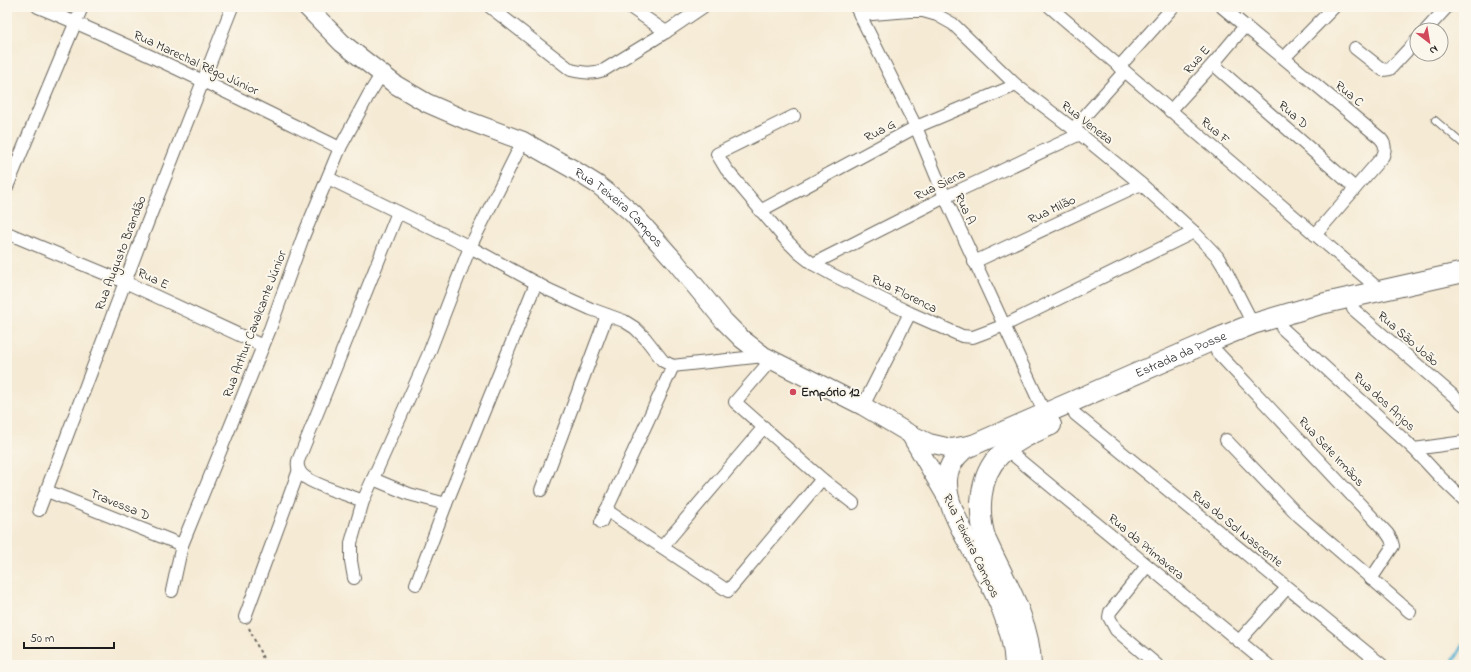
<svg xmlns="http://www.w3.org/2000/svg" width="1471" height="672" font-family="'Indie Flower',sans-serif">
<style>
.lines{fill:none;stroke-linecap:round;stroke-linejoin:round}
.stream{stroke:#51aed0;stroke-width:3.5}
.lane-casing{stroke:#68645c;stroke-width:8}
.street-casing{stroke:#68645c;stroke-width:14}
.secondary-casing{stroke:#68645c;stroke-width:20}
.primary-casing{stroke:#68645c;stroke-width:22}
.path{stroke:#68645c;stroke-width:2;stroke-dasharray:3 3;stroke-linecap:butt}
.lane{stroke:#fff;stroke-width:6}
.street{stroke:#fff;stroke-width:12}
.secondary{stroke:#fff;stroke-width:18}
.primary{stroke:#fff;stroke-width:20}
.poi-dot{fill:#d1495b;stroke:#fbf7ec;stroke-width:1.5}
.labels{text-anchor:middle;dominant-baseline:central;stroke-width:4;stroke-linejoin:round;paint-order:stroke}
.street-label{font-size:13px;fill:#1c1c1c;stroke:#fbf7ec}
.poi-label{font-size:13px;font-weight:bold;fill:#1c1c1c;stroke:#fbf7ec;text-anchor:start}
</style>
<rect width="100%" height="100%" fill="#fbf7ec"/>
<filter id="ink" filterUnits="userSpaceOnUse"><feTurbulence type="fractalNoise" baseFrequency=".025" numOctaves="2"/><feDisplacementMap in="SourceGraphic" scale="8" xChannelSelector="R" yChannelSelector="G"/><feConvolveMatrix kernelMatrix="1 2 1 2 8 2 1 2 1" color-interpolation-filters="sRGB"/></filter>
<filter id="wash" filterUnits="userSpaceOnUse"><feTurbulence type="fractalNoise" baseFrequency=".012" numOctaves="4" result="noise"/><feDisplacementMap in="SourceGraphic" scale="16" xChannelSelector="R" yChannelSelector="G"/><feGaussianBlur stdDeviation="0.9" result="paint"/><feColorMatrix in="noise" values="0 0 0 0 0 0 0 0 0 0 0 0 0 0 0 0 0 1.4 0 .05"/><feComposite in="paint" operator="in"/></filter>
<g filter="url(#wash)">
<rect width="100%" height="100%" fill="#f5ead4"/>
<g class="lines">
<!-- stream -->
<path class="stream" d="M1453,665l1,-5 10,-17"/>
</g>
</g>
<g filter="url(#ink)">
<g class="lines">
<!-- lane casing -->
<g class="lane-casing">
<path id="lane" d="M1435,120l29,25"/>
</g>
<!-- street casing -->
<g class="street-casing">
<g id="street">
<path d="M38,7c103,42 202,92 302,141"/>
<path d="M490,7l81,63c13,3 21,4 33,0l62,-38 37,-25"/>
<path d="M630,7l36,25"/>
<path d="M856,7l60,120 29,70 100,217"/>
<path d="M1050,7l331,284"/>
<path d="M1222,7l158,131c6,6 6,11 3,18l-68,79"/>
<path d="M860,15l50,-4h13l14,4 16,9 63,61 64,49 61,50 53,48 23,24 8,13 28,55"/>
<path d="M1426,30l21,-23"/>
<path d="M1355,48l28,22 7,-1 27,-29"/>
<path d="M1284,58l50,-51"/>
<path d="M1213,64l142,124"/>
<path d="M1119,67l54,-60"/>
<path d="M1170,111l43,-47 32,-38"/>
<path d="M794,116l-77,38 9,15 58,69 15,15 14,11 18,10 79,39 52,23 11,1 32,-12 189,-93"/>
<path d="M1073,129l51,-57"/>
<path d="M328,178l142,69 79,43 42,19 33,12 11,7 10,10 18,23 10,5 8,-1 83,-9"/>
<path d="M7,187l75,-180"/>
<path d="M760,211l156,-84 100,-42"/>
<path d="M7,233l118,49 138,64"/>
<path d="M974,262l167,-78"/>
<path d="M813,264l132,-67 135,-63"/>
<path d="M1353,309l111,96"/>
<path d="M1282,328l132,121 25,27 25,24"/>
<path d="M1217,352l170,181 4,6 2,7 -22,33"/>
<path d="M771,360l-36,42 87,77 31,24"/>
<path d="M863,406l47,-93"/>
<path d="M1075,414l307,251"/>
<path d="M1226,440l73,76 111,96"/>
<path d="M1006,449l262,216"/>
<path d="M1414,449l50,-7"/>
<path d="M373,479l36,15 37,10 90,-221"/>
<path d="M541,490l66,-175"/>
<path d="M47,491l135,54"/>
<path d="M363,501c-14,-6 -47,-15 -58,-24 -6,-4 -8,-10 -7,-16l100,-249"/>
<path d="M39,510l106,-281 87,-222"/>
<path d="M606,510l122,81 94,-112"/>
<path d="M601,522l72,-156"/>
<path d="M662,547l102,-120"/>
<path d="M1147,566l-37,46 -1,5 7,13 41,35"/>
<path d="M354,578l-3,-17v-18l12,-42 66,-148 41,-106 53,-106"/>
<path d="M416,584l30,-80"/>
<path d="M172,591l10,-46 88,-216 33,-92 37,-89 28,-52 13,-21"/>
<path d="M245,617l54,-147"/>
<path d="M1239,641l48,-53"/>
</g>
</g>
<!-- secondary casing -->
<g class="secondary-casing">
<g id="secondary">
<path id="s1" d="M307,7l35,36 54,42 31,18 39,17 57,21 48,27 27,17 19,15 16,14 41,46 50,61 18,18 22,17 99,50 47,28 19,9 22,5 22,-4"/>
<path d="M910,434l39,67"/>
</g>
</g>
<!-- primary casing -->
<g class="primary-casing">
<g id="primary">
<path id="s2" d="M1015,665c-2,-46 -27,-85 -48,-125 -9,-18 -21,-39 -20,-60 0,-13 8,-23 17,-31l247,-108 42,-17 68,-20 143,-32"/>
<path d="M1031,665c-1,-45 -27,-85 -45,-125 -9,-27 -7,-65 14,-85 14,-14 33,-22 51,-30"/>
</g>
</g>
<!-- path -->
<path class="path" d="M249,628l17,37"/>
<!-- lane -->
<use href="#lane" class="lane"/>
<!-- street -->
<use href="#street" class="street"/>
<!-- secondary -->
<use href="#secondary" class="secondary"/>
<!-- primary -->
<use href="#primary" class="primary"/>
</g>
</g>
<!-- markers -->
<circle class="poi-dot" cx="793" cy="392" r="4"/>
<g class="labels">
<!-- street labels -->
<g class="street-label">
<text transform="translate(1197 60) rotate(-49)">Rua E</text>
<text transform="translate(196 63) rotate(25)">Rua Marechal Rêgo Júnior</text>
<text transform="translate(1349 94) rotate(40)">Rua C</text>
<text transform="translate(1293 115) rotate(41)">Rua D</text>
<text transform="translate(1087 123) rotate(38)">Rua Veneza</text>
<text transform="translate(880 131) rotate(-28)">Rua G</text>
<text transform="translate(1215 131) rotate(41)">Rua F</text>
<text transform="translate(940 185) rotate(-26)">Rua Siena</text>
<text stroke="none"><textPath href="#s1" startOffset="375">Rua Teixeira Campos</textPath></text>
<text transform="translate(965 209) rotate(66)">Rua A</text>
<text transform="translate(1052 210) rotate(-25)">Rua Milão</text>
<text transform="translate(121 253) rotate(-69)">Rua Augusto Brandão</text>
<text transform="translate(153 279) rotate(25)">Rua E</text>
<text transform="translate(904 294) rotate(26)">Rua Florenca</text>
<text transform="translate(255 324) rotate(-69)">Rua Arthur Cavalcante Júnior</text>
<text transform="translate(1408 339) rotate(41)">Rua São João</text>
<text stroke="none"><textPath href="#s2" startOffset="472">Estrada da Posse</textPath></text>
<text transform="translate(1384 402) rotate(43)">Rua dos Anjos</text>
<text transform="translate(1331 452) rotate(47)">Rua Sete Irmãos</text>
<text transform="translate(120 505) rotate(22)">Travessa D</text>
<text transform="translate(1237 529) rotate(39)">Rua do Sol Nascente</text>
<text transform="translate(971 546) rotate(64)">Rua Teixeira Campos</text>
<text transform="translate(1146 547) rotate(40)">Rua da Primavera</text>
</g>
<!-- poi labels -->
<g class="poi-label">
<text x="801" y="392">Empório 12</text>
</g>
</g>
<!-- margin -->
<rect width="1471" height="672" fill="none" stroke="#fbf7ec" stroke-width="24"/>
<!-- north arrow -->
<g transform="translate(1429 42) rotate(149)"><circle r="19" fill="#fbf7ec" stroke="#a29f99"/>
<path d="M0-3L7 15L0 10L-7 15Z" fill="#d1495b"/>
<text y="-6" font-size="11" font-weight="bold" text-anchor="middle" fill="#1c1c1c">N</text>
</g>
<!-- scale -->
<path d="M24 642v6h90v-6" fill="none" stroke="#1c1c1c" stroke-width="2"/>
<text x="30" y="642" font-size="12" fill="#1c1c1c" stroke="#fbf7ec" stroke-width="3" paint-order="stroke">50 m</text>
</svg>
